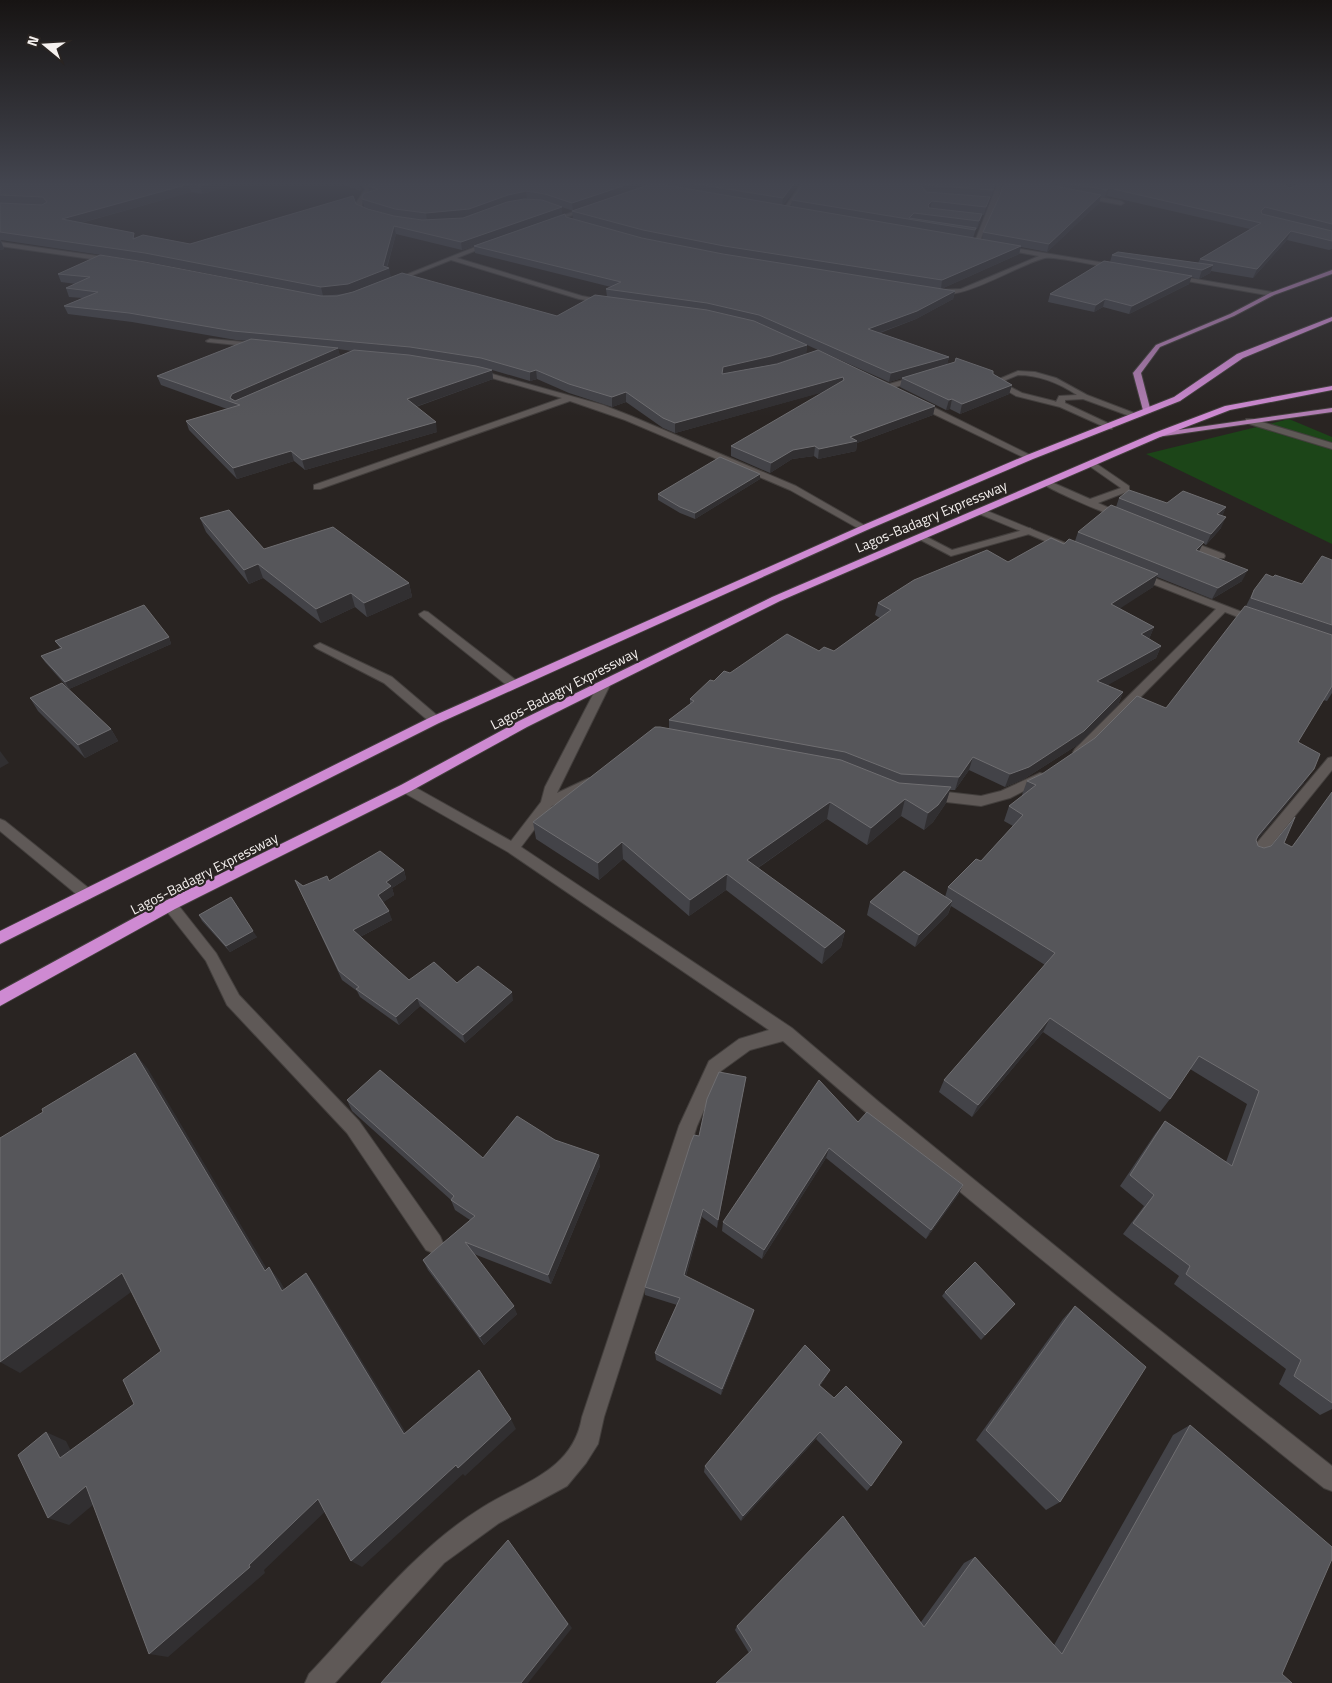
<svg xmlns="http://www.w3.org/2000/svg" width="1332" height="1683" font-family="'Titillium Web',sans-serif">
<style>
.green{fill:#1c4518}
.lines{fill:none;stroke-linecap:round;stroke-linejoin:round}
.service-casing{stroke:#433f3d;stroke-width:2}
.minor-casing{stroke:#433f3d;stroke-width:2}
.primary-casing{stroke:#433f3d;stroke-width:2}
.trunk-casing{stroke:#433f3d;stroke-width:2}
.service{fill:#5f5957;fill-rule:evenodd}
.minor{fill:#5f5957;fill-rule:evenodd}
.primary{fill:#b27eb3;fill-rule:evenodd}
.trunk{fill:#ce8ad2;fill-rule:evenodd}
.wall{fill:#434348;fill-rule:evenodd}
.shaded-wall{fill:#312f31}
.building{fill:#56565a;stroke:#6f6e71}
.labels{text-anchor:middle;dominant-baseline:central;stroke-width:4.5;stroke-linejoin:round;paint-order:stroke}
.street-label{font-size:14px;fill:#f5f1ef;stroke:#292422}
</style>
<rect width="100%" height="100%" fill="#292422"/>
<!-- green -->
<path class="green" d="M1289,419l43,18v107l-186,-90z"/>
<g class="lines">
<!-- service casing -->
<g class="service-casing">
<g id="service">
<path d="M1082,194l39,7 3,2 -3,2 -41,-8z"/>
<path d="M1018,371l17,1 21,6 31,17 55,21 -7,2 -52,-19 -18,1v3l47,22v4h-3l-49,-22 -44,-11 -24,-14zM1018,375c21,0 41,8 59,20l-18,1 -3,6 -2,-1 -32,-8 -21,-11z"/>
<path d="M1246,419h6l80,24v6l-86,-26z"/>
<path d="M1091,460l38,26v5l-31,12 25,11v4c-7,1 -75,-29 -81,-35l1,-2h6l41,18 31,-11 -33,-23 -1,-2z"/>
<path d="M1030,528l5,3 -2,2 -82,23 -36,-19 5,-3 3,1 29,15z"/>
<path d="M1184,539l40,15 1,2 -1,2h-8l-35,-14 -2,-2z"/>
<path d="M424,611l4,1 89,69 2,3 -2,3h-8l-89,-71 -1,-2z"/>
<path d="M320,643l72,34 47,40 2,3 -2,3h-8l-47,-40 -68,-35 -2,-2z"/>
<path d="M170,899l5,2 41,52 23,42 120,126 81,115 3,7 -3,7 -7,3 -7,-3 -79,-117 -120,-128 -21,-44 -41,-52 -2,-4 2,-4z"/>
</g>
</g>
<!-- minor casing -->
<g class="minor-casing">
<g id="minor">
<path d="M360,182h4l6,7 -8,14v5l14,6v2l-19,-7 -1,-6 9,-14z"/>
<path d="M628,182l40,7 -2,1z"/>
<path d="M802,182h4l-19,28h-4z"/>
<path d="M998,182h4l-4,17 -19,44 -5,1z"/>
<path d="M587,207l5,1 -42,15 -5,-1z"/>
<path d="M490,241l2,3 -35,14 125,38 26,5 -3,2 -26,-4 -128,-39 -58,23 -5,-1z"/>
<path d="M0,242l112,16 3,2 -3,2 -112,-16z"/>
<path d="M1002,246l115,19 3,2 -3,2c-13,-2 -62,-13 -72,-11 -26,6 -89,47 -111,34l3,-2 24,-1 78,-33 -39,-7z"/>
<path d="M1172,275l100,17 3,2 -3,2 -102,-18z"/>
<path d="M210,339l47,4 4,2 -4,2 -49,-5 -2,-1z"/>
<path d="M471,368l132,37 28,11 165,70 73,42 -5,3 -3,-1 -71,-40 -165,-70 -55,-19 -250,88h-6v-4l248,-87 -91,-26z"/>
<path d="M918,376h3v4l-33,9 -17,-9 4,-2 14,6z"/>
<path d="M915,401h6l113,56 -7,2 -112,-54z"/>
<path d="M980,508l88,36 2,2 -5,3 -3,-1 -85,-35 -2,-2z"/>
<path d="M1139,572l121,47 1,2 -5,3 -31,-12 -142,143h-8l-2,-3 2,-3 141,-140 -81,-32v-4z"/>
<path d="M605,679l6,4 -54,110 32,-15 5,1 1,3 -1,3 -42,21 -31,41 271,181 87,74 235,192 218,172v25l-8,-3c-182,-146 -364,-293 -541,-447l-33,9 -29,21 -24,55 -93,291 -6,27 -12,19 -19,23 -68,37 -55,40 -109,120h-30l4,-9c55,-58 106,-125 174,-167 40,-25 90,-36 99,-90l97,-291 30,-65 30,-22 30,-9 -261,-178 -107,-61 -2,-3 2,-3h10l100,56 30,-39 4,-15 54,-104z"/>
<path d="M1332,757v13l-72,89 -5,1 -5,-1 -2,-4 2,-4 78,-93z"/>
<path d="M1040,773l5,1 1,3 -1,3 -35,18 -29,8 -52,-6 -5,-2 -2,-3 2,-3 5,-2 52,6 20,-5z"/>
<path d="M0,819l5,2 86,69 2,4 -2,4 -5,2 -5,-2 -81,-67z"/>
</g>
</g>
<!-- primary casing -->
<g class="primary-casing">
<g id="primary">
<path d="M1332,270v4l-58,21 -40,21 -74,31 -19,26 10,39 -7,2 -11,-41 23,-28 74,-31 40,-21z"/>
<path d="M1332,408v4l-175,25 -4,-2 4,-2z"/>
</g>
</g>
<!-- trunk casing -->
<g class="trunk-casing">
<g id="trunk">
<path d="M1332,317v4l-89,37 -63,43 -147,58 -166,71 -428,193 -439,221v-13l431,-214 430,-191 166,-71 147,-58 63,-43z"/>
<path d="M1332,386v4l-102,20 -70,27 -380,164 -253,126 -116,64 -236,118 -175,97v-15l165,-90 236,-116 118,-64 253,-124 382,-164 71,-27z"/>
</g>
</g>
<!-- service -->
<use href="#service" class="service"/>
<!-- minor -->
<use href="#minor" class="minor"/>
<!-- primary -->
<use href="#primary" class="primary"/>
<!-- trunk -->
<use href="#trunk" class="trunk"/>
</g>
<!-- wall -->
<g class="wall">
<path d="M0,182h246l-44,12 -11,-2 -110,31 55,15 54,6 166,-40 12,5 25,7 -29,-9 -2,-8 7,-7 -1,-7 -3,-3h435l-17,23 8,2 1,-7 12,-18h192l-5,16h-1l-2,7 -4,10h-2l-2,7 -3,7h-1l-3,9 9,2 1,-8 17,-37 4,-13h299v1l29,-1v67l-3,1 -42,-10 -34,38 -42,-7 -1,2 -11,6 -8,-2 -2,7 -60,30 -26,-7 -9,5 -46,-10 2,-8 60,-32 2,-7 86,8 2,-4 50,-30 -143,-33 -2,2 -4,-1 -2,6 -52,49 -26,-5 -2,7 -78,35 -218,-35 -80,-16 -56,-15 55,15 81,16 232,37 -2,8 -37,20 -36,14 69,24 -2,7 46,10 19,11 -3,9 -49,20 -10,-5 -4,1 -46,-23 2,-9 -13,4 -82,-37 -1,9 -34,11 5,-1 41,-14 117,56 -2,9 -76,28 -1,8 -38,8 -4,-3 -22,3 -22,14 -39,-17v-10l95,-55 -151,42 -12,-5 -37,-26 -14,5 -43,-14 -32,-14 -7,2 -48,-14 10,3 1,9 -77,28 21,25 -132,38 -11,-9 -57,18 -48,-49 -3,-9 41,-12 -66,-24 -4,-9 91,-35 -12,-1 -104,-18 -64,-8 -4,-8 19,-8 -14,-1 -3,-9 10,-4 -15,-2 -3,-8 219,13 -129,-25 -147,-22 3,9 -4,1zM641,182l10,2 -10,3zM562,207l11,4h-1l1,8 -11,-4zM396,234l66,16 12,-4 1,7 136,34 -5,2 1,8 -50,19 -166,-39 -4,-9zM338,349l14,2 -12,5z"/>
<path d="M335,182h26l2,7 -2,2z"/>
<path d="M760,474v5l-65,40 -15,-6 -22,-13v-6z"/>
<path d="M1119,498l48,5 59,4 -4,9 -1,12 -15,17 -3,-2 -4,8 43,30 -30,18 -55,-22 -4,10 -34,21 35,19 -5,12 12,7 -5,12 -49,27 16,7 -5,13 -39,39 -55,35 -19,8 -36,-17 -14,20h-5l-4,13 -13,19 -9,8 -23,-14 -34,29 -40,-26 -69,49 87,63 -4,16 -19,17 -96,-74 -37,26 -66,-57 -24,21 -63,-41 -3,-17 136,-94v-8l21,-16v-5l24,-18 16,-8 89,-22h15l46,-33 -5,-3 3,-12 130,-41 56,-18 11,-3 3,-9 38,-25z"/>
<path d="M200,518l64,31 145,34 3,14 -45,20 -12,-10 -34,16 -58,-45 -14,6 -43,-52z"/>
<path d="M1332,560v133l-5,8 -4,-1 -25,42 6,41 -48,58 2,5 6,2 20,-5 8,4 40,-55v617l-12,6 -41,-31 7,-15 -112,-85 5,-8 -56,-42 21,-28 -24,-20 35,-52 10,-13 61,41 21,-58 -57,-35 -20,30 -10,13 -117,-80 -71,85 -33,-25 5,-12 101,-115 -94,-59 -3,8 -33,33 -48,-32 3,-13 75,-5 3,-10 33,-26 32,-35 -9,-5 5,-15 14,-10 -1,-1 5,-14 15,-7 124,-66 80,-102 8,-16 19,-13 29,7z"/>
<path d="M169,637l2,7 -102,45 -24,-27 -4,-6 19,-8 -5,-7z"/>
<path d="M30,698l81,31 7,12 -33,17 -47,-47z"/>
<path d="M404,870l2,9 -14,9 2,7 -11,7 9,18 -32,17 49,43 48,3 56,17 -48,43 -45,-37 -21,19 -39,-28 -3,-6 -15,-11 -47,-100 8,6 26,-5z"/>
<path d="M199,915l58,22 -27,15 -28,-31z"/>
<path d="M746,1077l-29,151 -15,-11 -16,59 66,42 -31,77 -65,-35 -1,-7 22,-48 -32,-10v-8l54,-151z"/>
<path d="M347,1100l136,58 72,-18 45,26 -49,118 -77,-30 43,60 -33,31 -56,-75 -5,-10 47,-40 -15,-10 -4,-10 -99,-89z"/>
<path d="M858,1122l105,63 -5,10 -32,44 -100,-81 -64,101 -40,-28 1,-9z"/>
<path d="M945,1292l70,12 -34,36 -39,-44z"/>
<path d="M1075,1306l-15,196 -14,8 -70,-70 87,-121z"/>
<path d="M830,1370l-4,7 -6,9 51,100 -4,5 -51,-52 -75,82 -37,-49 1,-6z"/>
<path d="M1190,1425l92,249 -533,-21 -14,-23 2,-4 184,-4 43,-59 11,-6 79,88 119,-210z"/>
</g>
<!-- shaded-wall -->
<g class="shaded-wall">
<path d="M216,182h30l-44,12 -2,-8z"/>
<path d="M361,182l2,7 -2,2 -1,-8z"/>
<path d="M635,182h6v5l-68,24 -1,-8z"/>
<path d="M795,182h5l-18,24 1,-8z"/>
<path d="M1290,182h13v1l-23,9 3,-7z"/>
<path d="M189,184l2,8 -126,35 -3,-8z"/>
<path d="M1109,188l-2,8 -2,2 2,-8z"/>
<path d="M526,191l1,8 -56,18 -44,4 -1,-8z"/>
<path d="M1101,195l-2,8 -52,49 2,-8z"/>
<path d="M990,197l-2,8 -4,10 2,-8z"/>
<path d="M932,201l-2,8 -2,-4z"/>
<path d="M562,207v8l-100,35 -1,-8z"/>
<path d="M982,214l-2,8 -3,7 2,-8z"/>
<path d="M394,226l2,8 -10,35 3,-1 2,9 -41,16 -27,3 -2,-9 62,-21z"/>
<path d="M1291,231l-4,9 -34,38 4,-9z"/>
<path d="M0,240l4,9 -4,1z"/>
<path d="M1021,246l-2,8 -78,35 1,-9z"/>
<path d="M1213,265l-3,8 -11,6 3,-9z"/>
<path d="M1192,276l-3,8 -60,30 3,-8z"/>
<path d="M955,291l-2,8 -37,20 -49,18 1,-8z"/>
<path d="M1105,299l-2,8 -9,5 2,-7z"/>
<path d="M807,345l-1,9 -36,11 -48,9 1,-7z"/>
<path d="M338,348l2,9 -105,46 -5,-5 2,-4z"/>
<path d="M949,357l-2,8 -58,17 2,-9z"/>
<path d="M492,370l1,9 -84,30 -2,-10z"/>
<path d="M536,370l1,9 -7,2v-9z"/>
<path d="M843,377l-1,10 -167,46v-10z"/>
<path d="M1012,385l-3,9 -49,20 2,-10z"/>
<path d="M626,392v10l-14,5v-10z"/>
<path d="M952,399l-2,10 -4,1 3,-10z"/>
<path d="M935,406l-2,9 -76,28 -1,8 -38,8 1,-10 31,-12z"/>
<path d="M436,422l1,10 -132,38 -3,-10z"/>
<path d="M815,446l-1,10 -22,3 -22,14 1,-10 22,-13z"/>
<path d="M291,451l3,10 -57,18 -4,-11z"/>
<path d="M760,474v5l-65,40v-6z"/>
<path d="M1226,507l-4,10 -5,-3z"/>
<path d="M1226,517l-5,11 -15,17 5,-11z"/>
<path d="M1204,542l-6,11 -2,-3z"/>
<path d="M258,564l5,14 -14,6 -5,-14z"/>
<path d="M1248,570l-6,11 -30,18 6,-11z"/>
<path d="M1158,574l-5,13 -46,30 4,-13z"/>
<path d="M409,583l3,14 -45,20 -3,-14z"/>
<path d="M351,593l4,14 -34,16 -5,-14z"/>
<path d="M1154,627l-5,12 -8,-5z"/>
<path d="M169,637l2,7 -102,45 -4,-7z"/>
<path d="M1161,646l-5,12 -64,36 5,-13z"/>
<path d="M1123,692l-5,13 -39,39 -55,35 -19,8 5,-13z"/>
<path d="M111,729l7,12 -33,17 -7,-13z"/>
<path d="M0,751l9,12 -9,5z"/>
<path d="M973,757l-4,13 -14,20 4,-13z"/>
<path d="M1314,769l-10,14 -55,67 9,-14z"/>
<path d="M951,787l-5,16 -13,19 -9,8 4,-17z"/>
<path d="M905,799l-4,17 -34,29 4,-17z"/>
<path d="M830,802l-3,17 -81,57 1,-16z"/>
<path d="M622,842l1,17 -24,21 -1,-17z"/>
<path d="M404,870l2,9 -14,9 2,7 -13,9 -3,-9 8,-13z"/>
<path d="M727,874l-1,16 -37,26 1,-16z"/>
<path d="M952,901l-4,13 -33,33 4,-12z"/>
<path d="M389,911l3,9 -36,19 -3,-9z"/>
<path d="M253,931l4,6 -27,15 -4,-6z"/>
<path d="M845,931l-4,16 -19,17 3,-16z"/>
<path d="M512,992l1,8 -48,43 -2,-8z"/>
<path d="M417,998l3,8 -21,19 -3,-8z"/>
<path d="M1050,1018l-7,14 -71,85 6,-12z"/>
<path d="M135,1053l13,16 128,215 -11,-13z"/>
<path d="M746,1077l-2,10 -27,141 1,-8z"/>
<path d="M829,1148l-3,10 -64,101 2,-9z"/>
<path d="M599,1155l1,11 -49,118 -3,-9z"/>
<path d="M963,1185l-5,10 -32,44 5,-9z"/>
<path d="M703,1209l-1,8 -18,65v-7z"/>
<path d="M269,1267l11,14 13,23 -11,-13z"/>
<path d="M122,1273l16,14 -118,86 -20,-11z"/>
<path d="M306,1273l10,13 97,158 -9,-10z"/>
<path d="M514,1306l3,8 -33,31 -4,-8z"/>
<path d="M754,1310l-2,8 -31,77 1,-6z"/>
<path d="M830,1370l-4,7 -11,15 4,-7z"/>
<path d="M511,1419l5,10 -51,47 -2,-2 -101,93 -11,-6 105,-96z"/>
<path d="M46,1432l20,9 13,26 -19,-9z"/>
<path d="M820,1432l-4,7 -75,82 2,-5z"/>
<path d="M86,1486l20,8 -37,31 -21,-7z"/>
<path d="M318,1499l12,8 -66,63 1,3 -97,84 -19,-3 100,-89z"/>
<path d="M508,1540l64,88 -44,55h-7z"/>
</g>
<!-- building -->
<g class="building">
<path d="M0,182h216l-16,4 -11,-2 -127,35 72,14 -1,6 10,-4 47,9 163,-48 3,8 12,5 26,7 28,4 41,-2 44,-16 17,-3 18,1 20,7 -101,35 -67,-16 -11,40 6,2 -41,16 -27,3 -176,-34 -145,-21v-29l42,2 5,-3 -4,-5 -43,-2z"/>
<path d="M370,182h265l-63,21 -27,-9 -19,-3 -18,4 -39,14 -43,4 -31,-4 -33,-10 1,-5 15,-5 -10,-3z"/>
<path d="M684,182h111l-12,16z"/>
<path d="M804,182h192l-3,8 -69,-5 -2,2 4,5 64,5 -4,10 -54,-6 -4,4 1,3 53,6 -3,7 -65,-8 -5,5 67,10 -1,2 -183,-30z"/>
<path d="M1004,182h18l17,1 62,12 -52,49 -66,-12 17,-37z"/>
<path d="M1059,182h231l-7,3 7,3 16,-6h26v42l-67,-17 -4,4 1,3 70,17v10l-41,-10 -34,38 -57,-10 61,-36 -152,-35 -2,2z"/>
<path d="M654,183l367,63 -79,34 -218,-34 -81,-16 -71,-19z"/>
<path d="M565,214l1,3 76,21 81,16 232,37 -38,20 -49,18 81,28 -58,16 -132,-58 -52,-12 -101,-14 15,-7 -147,-36z"/>
<path d="M1118,252l95,13 -11,5 -90,-15z"/>
<path d="M100,255l45,7 176,34h16l16,-4 49,-19 155,43 38,-21 112,15 47,11 53,24 -36,11 -48,11 -1,7 55,-10 41,-14 117,56 -85,31 7,4 -38,8 -4,-3 -22,4 -22,13 -40,-17 113,-66 -1,-3 -168,46 -12,-5 -37,-26 -14,5 -43,-13 -33,-14 -6,2 -49,-14 -71,-11 -177,-16 -104,-18 -65,-7 34,-14 -32,-4 24,-11 -32,-3z"/>
<path d="M1104,261l88,15 -60,30 -27,-7 -9,6 -46,-11z"/>
<path d="M251,339l87,9 -106,46 -2,4 5,3 119,-51 55,5 67,11 16,4 -85,29 29,23 -134,38 -11,-9 -58,17 -47,-47 54,-16 -83,-29z"/>
<path d="M956,358l37,13v3l19,11 -50,19 -10,-5 -3,1 -47,-22 53,-16z"/>
<path d="M720,457l40,17 -65,39 -15,-6 -22,-13z"/>
<path d="M1129,490l38,13 16,-12 43,16 -9,7 9,3 -15,17 -92,-36z"/>
<path d="M1111,505l93,37 -8,8 52,20 -30,18 -140,-56z"/>
<path d="M229,510l35,39 69,-22 76,56 -45,20 -13,-10 -35,16 -58,-45 -14,6 -44,-52z"/>
<path d="M1051,538l13,6 5,-5 89,35 -47,30 43,23 -13,7 20,12 -64,35 26,11 -39,39 -55,36 -19,7 -37,-17 -14,20 -58,-3 -56,-22 -176,-32 25,-19 -4,-2 20,-19 4,1 10,-10 6,2 57,-39 32,17 5,-4 10,4 57,-41 -13,-7 36,-23 73,-30 21,12z"/>
<path d="M1322,556l10,4v65l-81,-27 3,-8 12,-16 7,3 2,-2 27,9z"/>
<path d="M144,605l25,32 -104,45 -24,-26 21,-8 -7,-7z"/>
<path d="M1245,606l87,29v51l-34,56 22,12 -6,15 -56,67 -2,4 2,6 6,2 7,-2 24,-29 -11,26 8,4 40,-55v611l-38,-27 7,-16 -115,-86 4,-8 -57,-43 21,-28 -24,-20 35,-54 67,45 27,-75 -60,-35 -29,43 -120,-81 -72,87 -34,-25 111,-127 -107,-66 28,-28 5,2 42,-46 -14,-9 27,-21 -9,-4 15,-7 53,-36 42,-42 29,12z"/>
<path d="M62,683l49,46 -33,16 -48,-47z"/>
<path d="M655,727h5l181,33 58,23 52,4 -13,18 -10,8 -23,-14 -34,29 -41,-26 -83,58 98,71 -20,17 -98,-74 -37,26 -68,-58 -24,21 -65,-41z"/>
<path d="M380,851l24,19 -18,12 5,4 -13,9 11,16 -36,19 56,50 25,-18 23,21 21,-17 34,26 -49,43 -46,-37 -21,19 -40,-28 3,-2 -20,-16 -44,-91 8,6 24,-10 2,5z"/>
<path d="M904,871l48,30 -33,34 -49,-33z"/>
<path d="M231,897l22,34 -27,15 -27,-31z"/>
<path d="M135,1053l130,218 4,-4 13,24 24,-18 98,161 75,-64 32,49 -53,49 -2,-3 -105,96 -33,-62 -69,66 1,2 -101,87 -63,-168 -38,32 -30,-63 28,-23 14,26 74,-54 -11,-24 38,-29 -39,-78 -122,89v-224l43,-26 -1,-3z"/>
<path d="M380,1070l103,88 34,-42 38,24 44,15 -51,120 -83,-33 49,64 -34,31 -57,-77 52,-44 -24,-16 3,-4 -107,-96z"/>
<path d="M719,1072l27,5 -28,143 -15,-11 -19,66 70,35 -32,79 -67,-36 25,-55 -35,-11 46,-145 3,-7 5,1 8,-37z"/>
<path d="M819,1080l39,42 9,-10 96,73 -32,45 -102,-82 -65,102 -41,-28z"/>
<path d="M975,1262l40,42 -30,31 -40,-43z"/>
<path d="M1075,1306l71,61 -86,135 -74,-72z"/>
<path d="M805,1345l25,25 -11,15 15,13 12,-12 56,56 -31,44 -51,-54 -77,84 -38,-50z"/>
<path d="M1190,1425l142,122v12l-50,115 10,9h-576l36,-33 -15,-24 106,-110 81,111 51,-70 87,97z"/>
<path d="M508,1540l60,84 -47,59h-140z"/>
</g>
<!-- sky -->
<linearGradient id="sky" x2="0" y2="1"><stop stop-color="#171413"/><stop offset="0.44" stop-color="#43454f"/><stop offset="1" stop-color="#43454f" stop-opacity="0"/></linearGradient>
<rect width="1332" height="417" fill="url(#sky)"/>
<g class="labels">
<!-- street labels -->
<g class="street-label">
<text transform="translate(931 516) rotate(-23)">Lagos-Badagry Expressway</text>
<text transform="translate(564 688) rotate(-27)">Lagos-Badagry Expressway</text>
<text transform="translate(204 873) rotate(-27)">Lagos-Badagry Expressway</text>
</g>
</g>
<!-- north arrow -->
<g transform="translate(45 45) rotate(288)" stroke="#292422" stroke-width="4" paint-order="stroke">
<path d="M0-4L9 19L0 12L-9 19Z" fill="#f5f1ef"/>
<text y="-8" font-size="14" font-weight="bold" text-anchor="middle" fill="#f5f1ef">N</text>
</g>
</svg>
